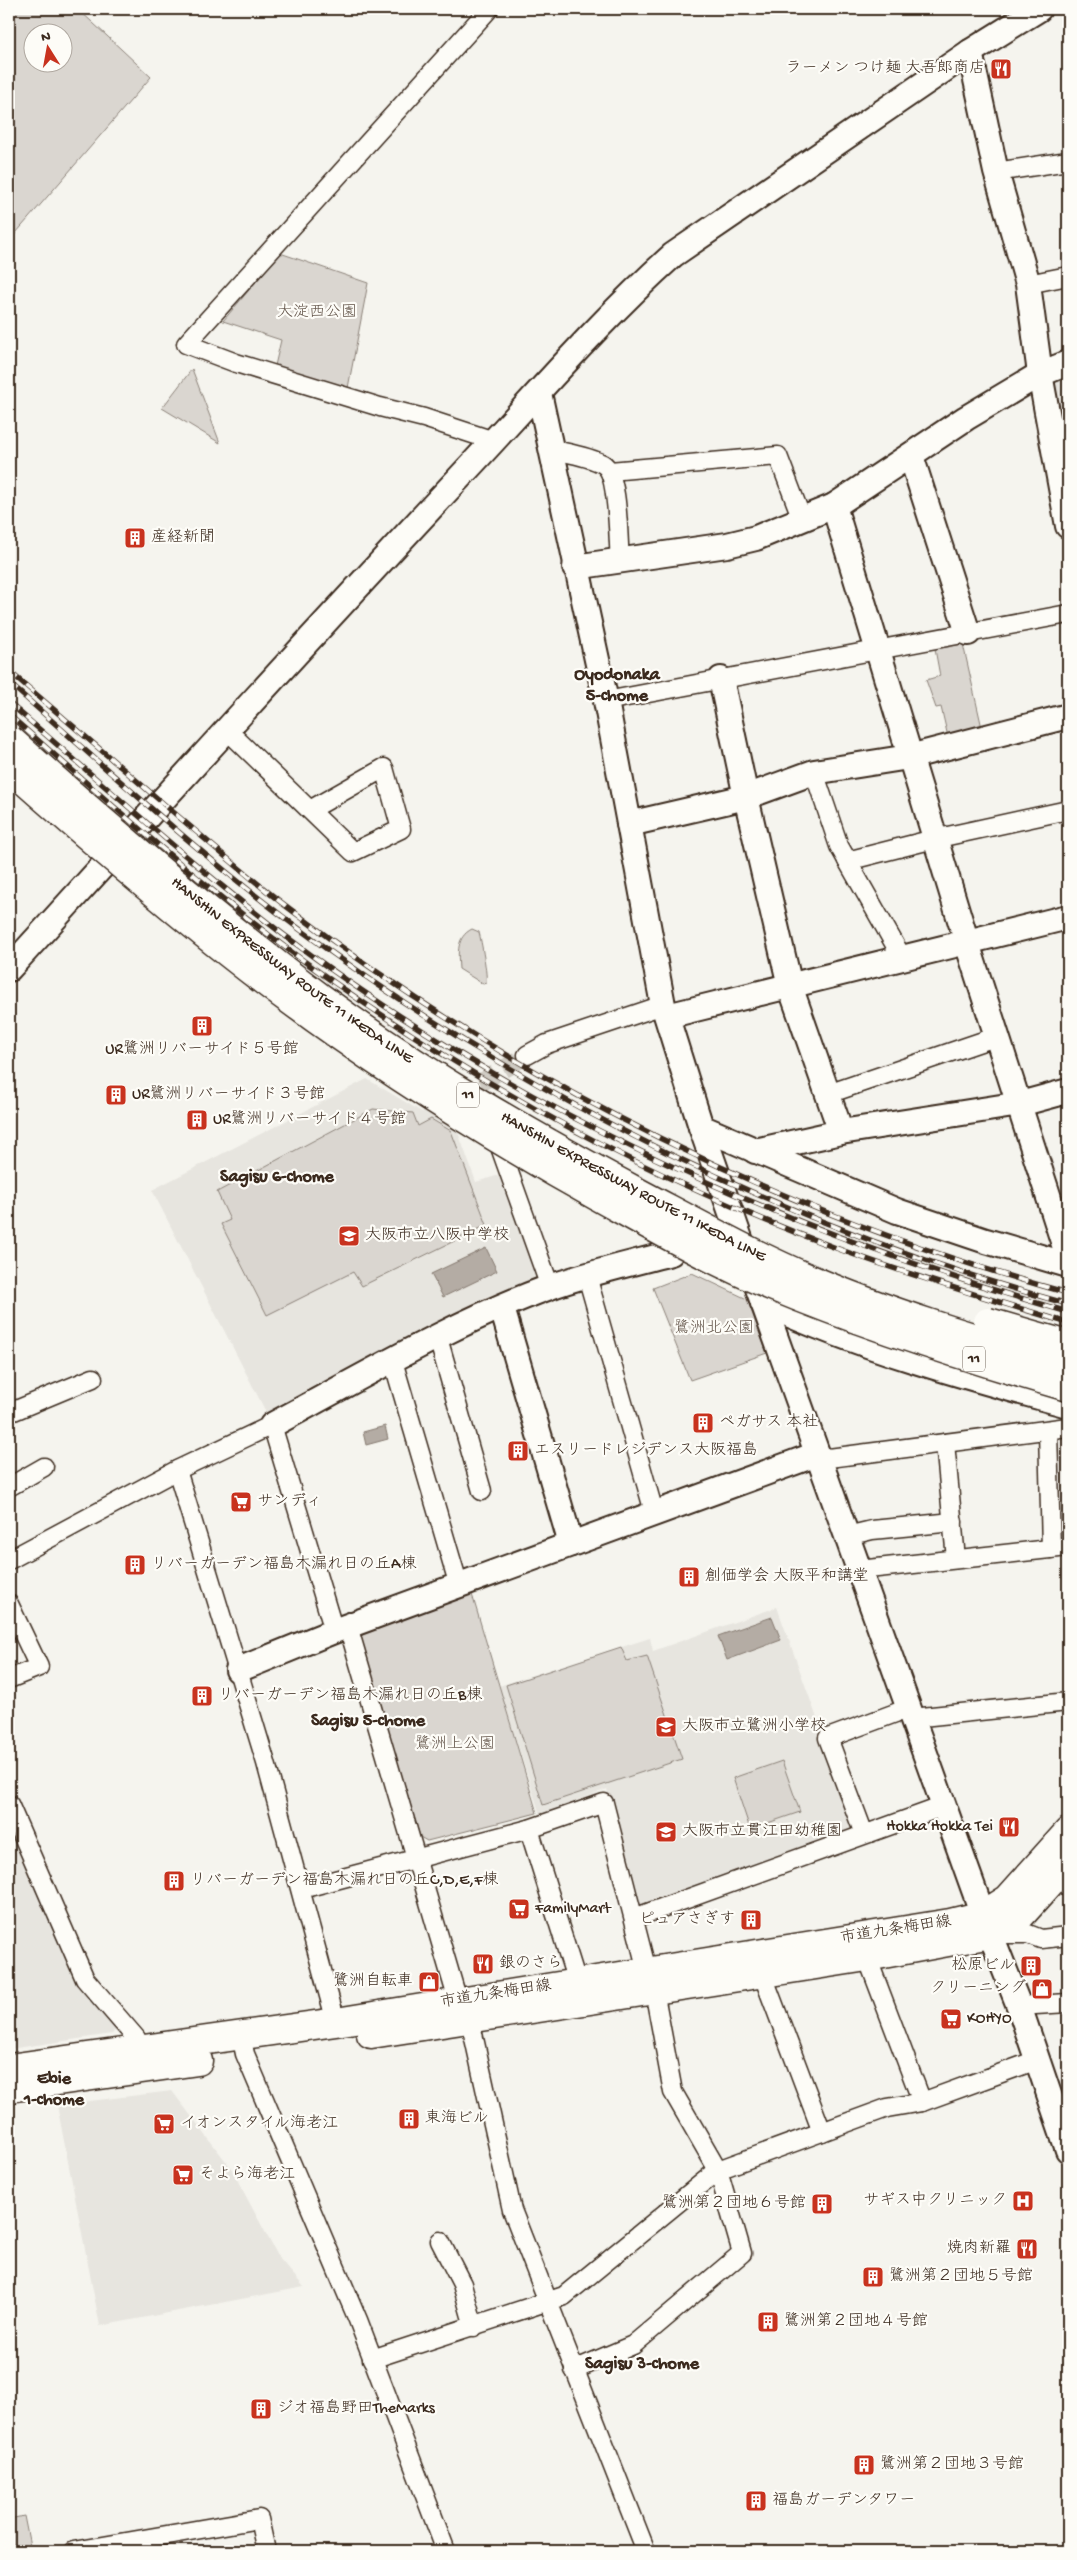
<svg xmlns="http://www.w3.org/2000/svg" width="1077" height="2560" font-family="'Gochi Hand','Klee One',sans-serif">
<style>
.built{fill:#e7e5df}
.green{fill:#dad6d0;stroke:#8a8077;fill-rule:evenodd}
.water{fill:#b4aca4;stroke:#84786e}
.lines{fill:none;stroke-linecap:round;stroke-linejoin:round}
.street-tunnel{stroke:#d0ccc4;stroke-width:18;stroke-dasharray:18 9;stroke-linecap:butt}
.street-casing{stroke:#3b2a1e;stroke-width:21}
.secondary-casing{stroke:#3b2a1e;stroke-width:28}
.primary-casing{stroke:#3b2a1e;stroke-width:31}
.street{stroke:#fdfcf7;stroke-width:18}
.secondary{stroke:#fdfcf7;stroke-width:24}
.primary{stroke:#fdfcf7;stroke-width:28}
.rail-casing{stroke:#3b2a1e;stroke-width:5.5}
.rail{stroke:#fdfcf7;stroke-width:4;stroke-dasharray:11;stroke-linecap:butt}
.highway-bridge-casing{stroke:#3b2a1e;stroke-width:31;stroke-linecap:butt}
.highway-bridge{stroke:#fdfcf7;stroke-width:28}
.labels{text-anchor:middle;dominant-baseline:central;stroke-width:4.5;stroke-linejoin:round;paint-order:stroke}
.shield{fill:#fdfcf7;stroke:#75695f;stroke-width:1}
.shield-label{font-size:15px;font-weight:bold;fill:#3b2a1e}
.poi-label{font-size:16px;fill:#3b2a1e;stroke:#fdfcf7;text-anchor:start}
.park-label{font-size:16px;fill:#63554a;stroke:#fdfcf7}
.street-label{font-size:16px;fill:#3b2a1e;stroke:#fdfcf7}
.neighbourhood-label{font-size:18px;font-weight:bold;fill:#3b2a1e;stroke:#fdfcf7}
</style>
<rect width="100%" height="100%" fill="#f5f4ee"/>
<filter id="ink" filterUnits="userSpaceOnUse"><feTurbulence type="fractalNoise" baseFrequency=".02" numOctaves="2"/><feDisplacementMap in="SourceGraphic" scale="10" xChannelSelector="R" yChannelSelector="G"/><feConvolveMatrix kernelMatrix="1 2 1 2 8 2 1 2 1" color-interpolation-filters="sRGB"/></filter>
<g filter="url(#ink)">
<!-- built -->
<g class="built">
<path d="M1068,372v87l-15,-74 4,-9z"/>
<path d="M367,1079l55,33 5,-6 28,18 21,58 27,-8 35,108 -44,16 -227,116 -115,-224z"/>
<path d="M777,1607l78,217 -4,8 -205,74 -9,-4 -30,-113 -67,26 -41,-129 151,-48 3,13z"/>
<path d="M18,1840l100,187 -6,7 -103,15v-208z"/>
<path d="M172,2091l59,77 48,90 25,29 -204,39 -43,-221z"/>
</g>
<!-- green -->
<g class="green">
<path d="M9,9h69l73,68 -142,164zM62,32v30h-30v-30z"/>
<path d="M280,253l88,30 -20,105 -74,-18 7,-30 -58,-19z"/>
<path d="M192,369l28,74 -58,-35z"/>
<path d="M963,644l19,84 -34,9 -7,-30 -5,1 -10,-28 14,-4 -5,-27z"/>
<path d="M472,929l7,3c2,8 9,44 7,51l-3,1 -24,-15c-1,-16 -3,-32 13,-40z"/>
<path d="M373,1109l40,4 5,13 13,-7 20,12 36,94 -125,61 -9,-14 -86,43 -46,-91 9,-4 -13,-28z"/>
<path d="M692,1273l55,26 20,54 -77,27 -37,-92z"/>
<path d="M471,1591l66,222 -110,28 -7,-4 -59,-199 3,-7z"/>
<path d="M621,1647l6,14 20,-5 35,103 -139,46 -37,-120z"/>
<path d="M782,1761l18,51 -50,17 -17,-51z"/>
<path d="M24,2516l7,35h-22v-32z"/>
</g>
<!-- water -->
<g class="water">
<path d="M486,1248l11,23 -54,26 -12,-23z"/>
<path d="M385,1426l3,13 -22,6 -3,-13z"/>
<path d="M772,1617l9,23 -54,20 -9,-24z"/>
</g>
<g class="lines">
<!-- street-tunnel -->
<path class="street-tunnel" d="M480,1083l47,-28"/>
<!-- street casing -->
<g class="street-casing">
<g id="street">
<path d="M489,9l-303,335 50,19 144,44 44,11 70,23"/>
<path d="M996,172l72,-11"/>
<path d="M1028,284l40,-8"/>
<path d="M550,449c16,4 38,7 53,15 16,9 15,78 17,97"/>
<path d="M610,471l168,-15 24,63"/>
<path d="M606,701l462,-87"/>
<path d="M227,730l126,122 48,-23 -17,-61 -74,42"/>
<path d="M814,772l25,74 64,113"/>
<path d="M847,861l87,-22 134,-29"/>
<path d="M527,1055l20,-11 116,-39"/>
<path d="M828,1094l170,-58"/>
<path d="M496,1136l54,151"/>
<path d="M587,1276l67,236"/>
<path d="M438,1338l44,153"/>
<path d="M393,1361l66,225"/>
<path d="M9,1413l84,-35"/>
<path d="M1048,1430l3,119"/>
<path d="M945,1443l11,116"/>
<path d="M817,1454l12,4 239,-31"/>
<path d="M177,1470l89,293 70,259"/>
<path d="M9,1487l35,-20"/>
<path d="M847,1536l25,-6 81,-8"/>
<path d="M9,1560l168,-90 95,-45 62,206"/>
<path d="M859,1570l209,-23"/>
<path d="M9,1604l30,63 -30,12"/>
<path d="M348,1626l110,375 12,19 42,190 134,341"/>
<path d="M912,1718l156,-16"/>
<path d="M9,1804l76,175 51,59 3,12"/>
<path d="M529,1829l48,153"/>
<path d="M864,1834l-36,-96 81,-30"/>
<path d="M301,1889l228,-60 75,-26 43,168 7,19 19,102 45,78 24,83 -109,92 -59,25"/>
<path d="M634,1918l310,-112"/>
<path d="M1000,1934h28l13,5 27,-3"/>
<path d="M867,1957l55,145"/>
<path d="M762,1973l60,159"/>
<path d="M1019,2006l49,-3"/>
<path d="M241,2035l4,19 113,266 88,231"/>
<path d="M440,2241l22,43 12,43"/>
<path d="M372,2359l192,-63 154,-126 169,-62 35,-6 115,-42"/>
<path d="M74,2551l185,-32 7,32"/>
</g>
</g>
<!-- secondary casing -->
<g class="secondary-casing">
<g id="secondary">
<path d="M970,52l26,120 32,112 12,90 28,152"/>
<path d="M539,393l67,308 57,304 38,122 36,103 246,685 36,91 49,144"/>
<path d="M911,456l57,177"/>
<path d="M834,506l133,437 101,314"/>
<path d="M575,567l152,-22 29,-7 78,-32 132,-88 74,-44 28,-11"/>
<path d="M721,679l25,118 44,189 51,146"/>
<path d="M629,824l117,-27 68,-25 95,-15 159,-41"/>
<path d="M9,969c149,-164 298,-329 450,-491 71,-75 137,-154 214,-223l297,-203 69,-43"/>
<path d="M667,1016l401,-99"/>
<path d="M701,1127l196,84 89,30 82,24"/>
<path d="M755,1151l86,-19 179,-28 48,-13"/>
<path d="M763,1303c100,46 199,73 305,102"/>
<path d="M502,1308l69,236"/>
<path d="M272,1425c88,-47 184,-104 278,-138 39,-14 80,-23 121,-34"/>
<path d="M238,1670l96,-39 483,-177"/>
</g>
</g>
<!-- primary casing -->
<g class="primary-casing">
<g id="primary">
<path d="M371,2034l496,-77 124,-23 22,-10 55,-61"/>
<path d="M9,2068l327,-46 614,-99 33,-8 25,-16 60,-67"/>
<path d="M9,2088l189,-27"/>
</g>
</g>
<!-- street -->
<use href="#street" class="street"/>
<!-- secondary -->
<use href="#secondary" class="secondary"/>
<!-- primary -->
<use href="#primary" class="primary"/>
<!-- rail casing -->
<g class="rail-casing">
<g id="rail">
<path d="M9,671c57,49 114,98 170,146 37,31 72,63 111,92 233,177 496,307 778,384"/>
<path d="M9,683c94,82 186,168 285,242 232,173 495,303 774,379"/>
<path d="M9,703c91,78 179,159 275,232 235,177 502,297 784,377"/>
<path d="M9,715c106,92 210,188 326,268 157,110 329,202 509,268 74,27 149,49 224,72"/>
</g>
</g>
<!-- rail -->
<use href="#rail" class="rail"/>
<!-- highway-bridge casing -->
<g class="highway-bridge-casing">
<g id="highway-bridge">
<path id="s1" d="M9,739c101,90 203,178 312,259 100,74 210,137 320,196 55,29 109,59 167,84 84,36 173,62 260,88"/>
<path d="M9,767c71,63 144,126 218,185 117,93 244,174 375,247 56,31 112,63 172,88 96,40 194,71 294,100"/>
<path d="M988,1322l80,23"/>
</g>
</g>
<!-- highway-bridge -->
<use href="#highway-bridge" class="highway-bridge"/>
</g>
</g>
<!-- icons -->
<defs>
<g id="restaurant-square" transform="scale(1.125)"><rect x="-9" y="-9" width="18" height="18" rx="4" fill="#c8321e" stroke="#fdfcf7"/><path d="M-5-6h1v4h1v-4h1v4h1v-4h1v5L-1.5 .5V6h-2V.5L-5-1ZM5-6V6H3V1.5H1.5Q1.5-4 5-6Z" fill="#fff"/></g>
<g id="building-square" transform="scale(1.125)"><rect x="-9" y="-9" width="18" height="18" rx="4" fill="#c8321e" stroke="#fdfcf7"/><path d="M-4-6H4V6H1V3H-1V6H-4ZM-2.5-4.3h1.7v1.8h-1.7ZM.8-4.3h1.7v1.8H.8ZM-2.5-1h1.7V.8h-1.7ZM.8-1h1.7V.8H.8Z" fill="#fff"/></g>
<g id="school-square" transform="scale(1.125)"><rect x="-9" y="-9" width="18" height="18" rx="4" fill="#c8321e" stroke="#fdfcf7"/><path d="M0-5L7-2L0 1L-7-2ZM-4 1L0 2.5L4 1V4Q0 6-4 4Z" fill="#fff"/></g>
<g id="supermarket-square" transform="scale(1.125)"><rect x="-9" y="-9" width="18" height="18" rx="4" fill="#c8321e" stroke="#fdfcf7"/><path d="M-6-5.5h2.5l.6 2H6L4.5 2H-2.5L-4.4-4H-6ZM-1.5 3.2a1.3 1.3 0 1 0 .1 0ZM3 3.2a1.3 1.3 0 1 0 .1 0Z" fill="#fff"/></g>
<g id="shop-square" transform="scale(1.125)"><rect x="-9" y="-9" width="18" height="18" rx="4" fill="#c8321e" stroke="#fdfcf7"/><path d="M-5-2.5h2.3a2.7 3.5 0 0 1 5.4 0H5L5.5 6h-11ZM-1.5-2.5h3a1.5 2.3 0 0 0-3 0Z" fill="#fff"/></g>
<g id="hospital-square" transform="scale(1.125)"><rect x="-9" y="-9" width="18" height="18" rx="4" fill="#c8321e" stroke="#fdfcf7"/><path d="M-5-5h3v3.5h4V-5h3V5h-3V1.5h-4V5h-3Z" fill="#fff"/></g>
</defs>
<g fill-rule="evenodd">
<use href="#restaurant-square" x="1001" y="69"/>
<use href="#building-square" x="135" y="538"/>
<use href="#building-square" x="202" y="1026"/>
<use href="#building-square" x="116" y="1095"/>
<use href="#building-square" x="197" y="1120"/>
<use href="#school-square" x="349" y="1236"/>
<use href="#building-square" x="703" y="1423"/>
<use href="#building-square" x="518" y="1451"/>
<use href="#supermarket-square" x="241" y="1502"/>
<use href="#building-square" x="135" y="1565"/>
<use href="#building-square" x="689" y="1577"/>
<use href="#building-square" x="202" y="1696"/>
<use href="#school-square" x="666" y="1727"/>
<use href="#restaurant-square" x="1009" y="1827"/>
<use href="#school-square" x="666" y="1832"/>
<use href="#building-square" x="174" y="1881"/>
<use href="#supermarket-square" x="519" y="1909"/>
<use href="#building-square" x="751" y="1920"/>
<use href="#restaurant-square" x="483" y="1964"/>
<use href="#building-square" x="1031" y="1966"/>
<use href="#shop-square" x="429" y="1982"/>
<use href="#shop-square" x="1042" y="1989"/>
<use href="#supermarket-square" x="951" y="2019"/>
<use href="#building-square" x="409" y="2119"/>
<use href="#supermarket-square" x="164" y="2124"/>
<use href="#supermarket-square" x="183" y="2175"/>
<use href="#hospital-square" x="1023" y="2201"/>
<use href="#building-square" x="822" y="2204"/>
<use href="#restaurant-square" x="1027" y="2249"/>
<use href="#building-square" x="873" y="2277"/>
<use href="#building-square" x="768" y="2322"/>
<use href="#building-square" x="261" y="2409"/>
<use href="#building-square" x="864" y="2465"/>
<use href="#building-square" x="756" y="2501"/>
</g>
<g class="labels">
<!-- shield labels -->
<g class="shield">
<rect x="457" y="1082.5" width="22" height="25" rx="4"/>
<rect x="963" y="1346.5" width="22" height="25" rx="4"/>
</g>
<g class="shield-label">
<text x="468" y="1095">11</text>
<text x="974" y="1359">11</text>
</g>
<!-- poi labels -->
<g class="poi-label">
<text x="985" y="69" text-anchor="end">ラーメン つけ麺 大吾郎商店</text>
<text x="151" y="538">産経新聞</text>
<text x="202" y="1050" text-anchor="middle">UR鷺洲リバーサイド５号館</text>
<text x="132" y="1095">UR鷺洲リバーサイド３号館</text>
<text x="213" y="1120">UR鷺洲リバーサイド４号館</text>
<text x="365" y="1236">大阪市立八阪中学校</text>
<text x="719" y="1423">ペガサス 本社</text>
<text x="534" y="1451">エスリードレジデンス大阪福島</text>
<text x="257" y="1502">サンディ</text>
<text x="151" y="1565">リバーガーデン福島木漏れ日の丘A棟</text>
<text x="705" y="1577">創価学会 大阪平和講堂</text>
<text x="218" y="1696">リバーガーデン福島木漏れ日の丘B棟</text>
<text x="682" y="1727">大阪市立鷺洲小学校</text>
<text x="993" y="1827" text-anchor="end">Hokka Hokka Tei</text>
<text x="682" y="1832">大阪市立貫江田幼稚園</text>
<text x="190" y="1881">リバーガーデン福島木漏れ日の丘C,D,E,F棟</text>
<text x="535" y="1909">FamilyMart</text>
<text x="735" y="1920" text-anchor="end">ピュアさぎす</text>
<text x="499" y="1964">銀のさら</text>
<text x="1015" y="1966" text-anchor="end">松原ビル</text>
<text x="413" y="1982" text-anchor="end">鷺洲自転車</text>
<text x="1026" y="1989" text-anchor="end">クリーニング</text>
<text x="967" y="2019">KOHYO</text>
<text x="425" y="2119">東海ビル</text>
<text x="180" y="2124">イオンスタイル海老江</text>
<text x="199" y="2175">そよら海老江</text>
<text x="1007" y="2201" text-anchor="end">サギス中クリニック</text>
<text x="806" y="2204" text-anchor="end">鷺洲第２団地６号館</text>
<text x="1011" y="2249" text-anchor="end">焼肉新羅</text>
<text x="889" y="2277">鷺洲第２団地５号館</text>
<text x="784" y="2322">鷺洲第２団地４号館</text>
<text x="277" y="2409">ジオ福島野田TheMarks</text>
<text x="880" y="2465">鷺洲第２団地３号館</text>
<text x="772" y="2501">福島ガーデンタワー</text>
</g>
<!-- park labels -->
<g class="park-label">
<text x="317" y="313">大淀西公園</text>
<text x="714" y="1329">鷺洲北公園</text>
<text x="455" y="1745">鷺洲上公園</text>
</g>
<!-- street labels -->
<g class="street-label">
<text stroke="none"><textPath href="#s1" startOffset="366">HANSHIN EXPRESSWAY ROUTE 11 IKEDA LINE</textPath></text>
<text stroke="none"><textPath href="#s1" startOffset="771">HANSHIN EXPRESSWAY ROUTE 11 IKEDA LINE</textPath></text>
<text transform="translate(896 1931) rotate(-9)">市道九条梅田線</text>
<text transform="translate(496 1995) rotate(-9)">市道九条梅田線</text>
</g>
<!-- neighbourhood labels -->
<g class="neighbourhood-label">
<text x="617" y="675">Oyodonaka<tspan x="617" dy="21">5-chome</tspan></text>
<text x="277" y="1177">Sagisu 6-chome</text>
<text x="368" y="1721">Sagisu 5-chome</text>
<text x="54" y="2079">Ebie<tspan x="54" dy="21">1-chome</tspan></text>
<text x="642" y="2364">Sagisu 3-chome</text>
</g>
</g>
<!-- margin -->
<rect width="1077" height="2560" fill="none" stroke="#fdfcf7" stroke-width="30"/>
<rect x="15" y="15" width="1047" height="2530" fill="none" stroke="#3b2a1e" stroke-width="2" filter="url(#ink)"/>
<!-- north arrow -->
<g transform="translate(48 48) rotate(349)"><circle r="24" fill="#fdfcf7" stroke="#afa8a0"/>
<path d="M0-4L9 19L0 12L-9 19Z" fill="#c8321e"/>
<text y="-8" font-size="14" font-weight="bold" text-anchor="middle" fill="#3b2a1e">N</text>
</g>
</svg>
